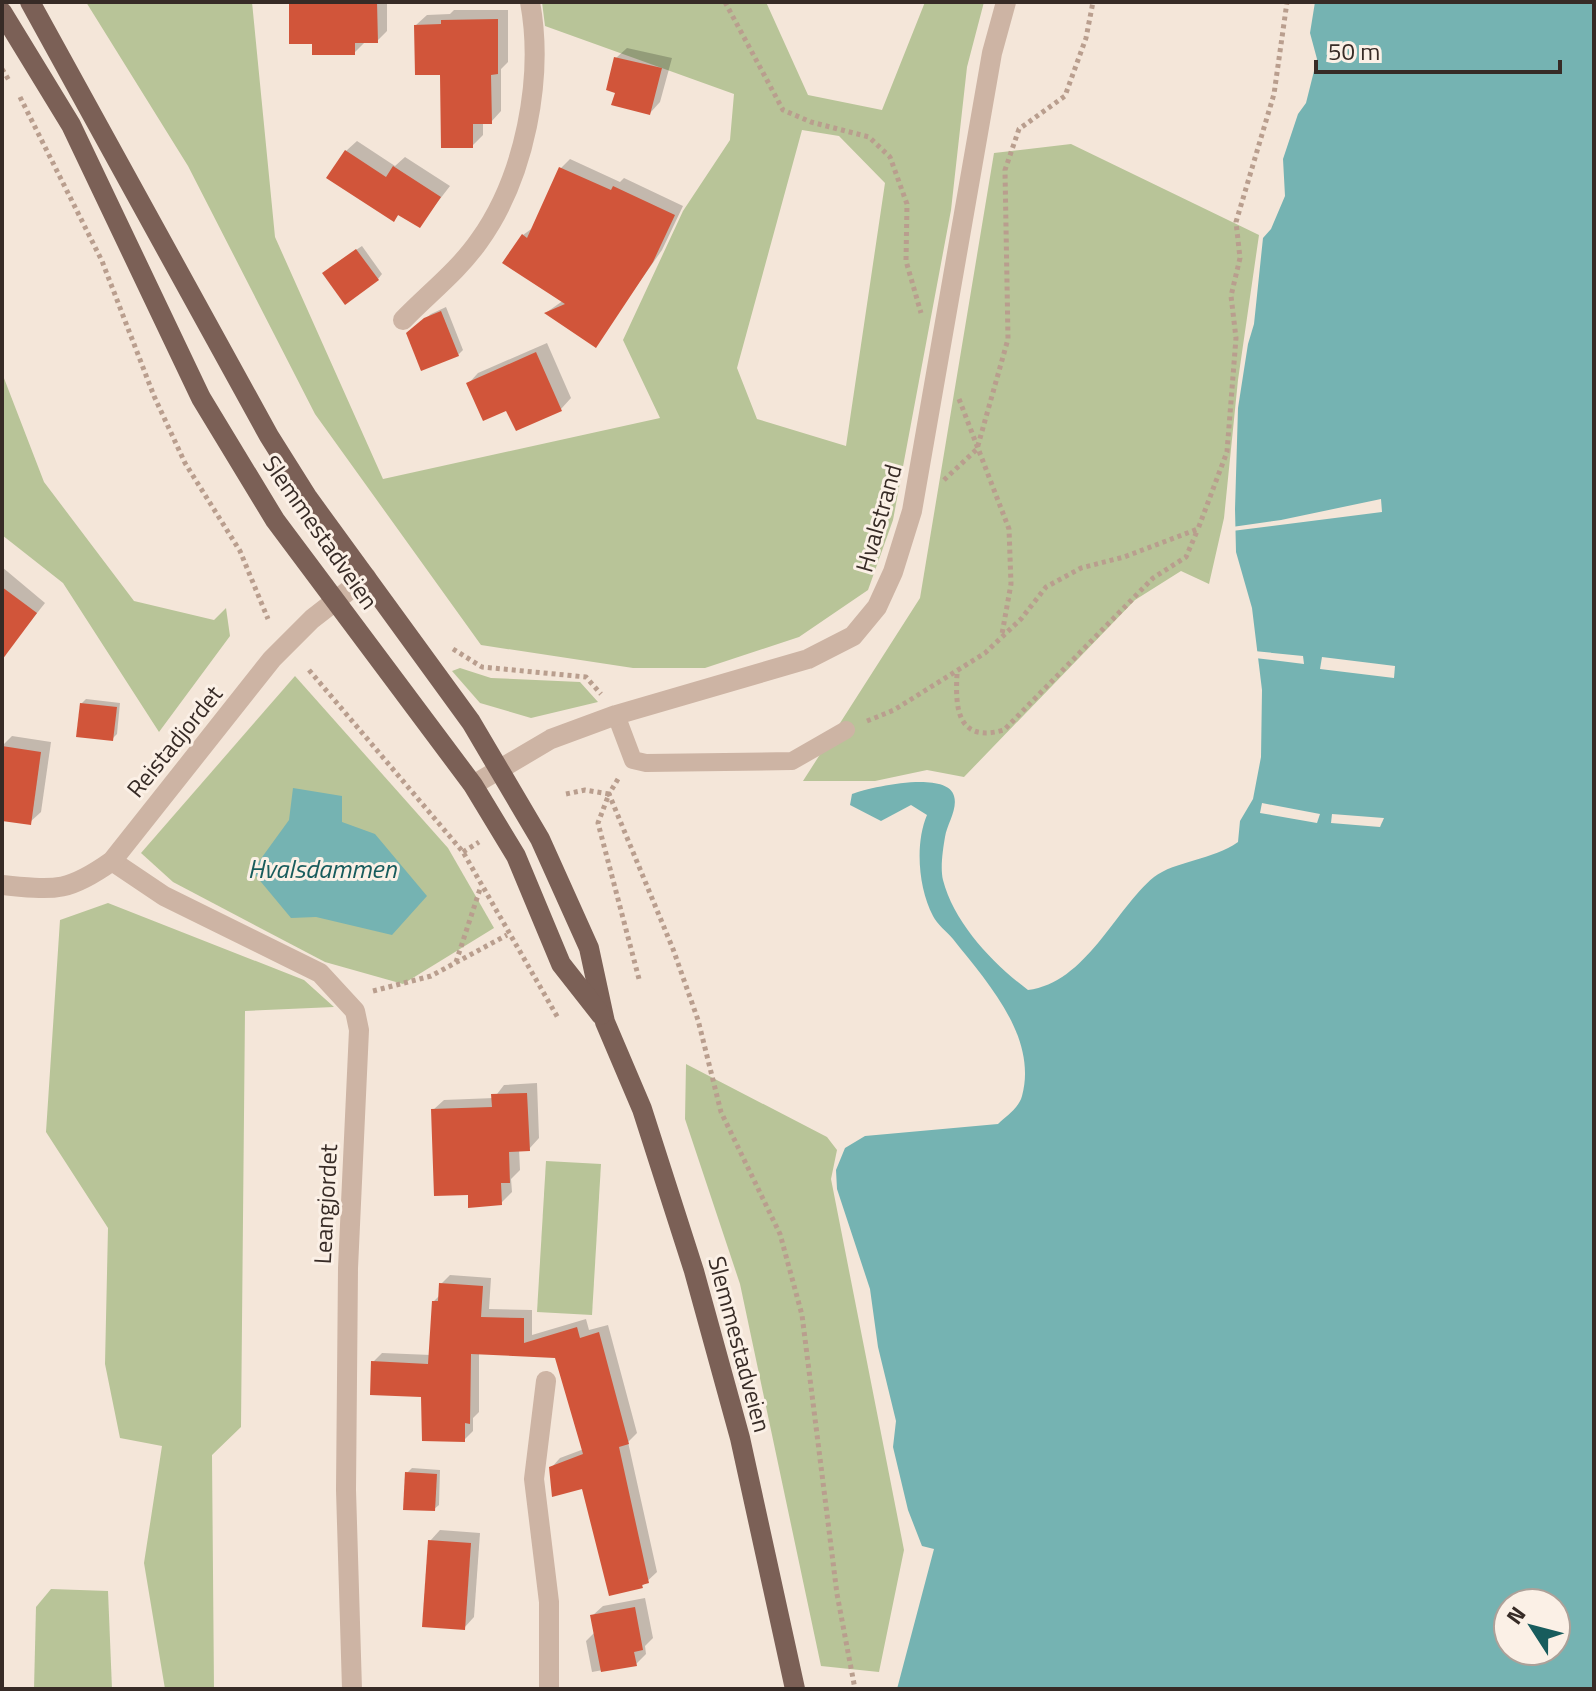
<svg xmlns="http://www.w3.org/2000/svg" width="1596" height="1691" font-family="'Titillium Web',sans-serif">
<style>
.green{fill:#b8c498;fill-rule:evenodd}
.water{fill:#75b3b2;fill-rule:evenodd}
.pier{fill:#f4e6d9}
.shadow{fill:#0003}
.building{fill:#d1553a}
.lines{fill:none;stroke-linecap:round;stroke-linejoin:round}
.path{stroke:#b99e8e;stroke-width:5;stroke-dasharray:4 4;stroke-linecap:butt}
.lane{stroke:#cdb4a4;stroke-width:18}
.street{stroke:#cdb4a4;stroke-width:20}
.primary{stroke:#7b6056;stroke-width:20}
.labels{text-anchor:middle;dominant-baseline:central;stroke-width:6;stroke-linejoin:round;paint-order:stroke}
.street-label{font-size:24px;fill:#372b26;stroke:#fbf0e6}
.water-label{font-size:26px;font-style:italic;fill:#185c5d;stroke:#fbf0e6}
</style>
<rect width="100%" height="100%" fill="#f4e6d9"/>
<!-- green -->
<g class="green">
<path d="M86,2h166l23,235 108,242 277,-61 -37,-78 60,-129 47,-71 4,-46 -189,-68 -3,-24h224l42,93 74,15 43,-108h59l-17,65 -16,143 -58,310 -25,70 -69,47 -94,31h-72l-152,-23 -166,-231 -127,-248zM802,130l37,6 46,47 -39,263 -89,-27 -20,-51z"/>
<path d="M1071,144l188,91 -21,145 -14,138 -15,66 -28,-13 -46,29 -171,177 -37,-7 -52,11h-72l117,-183 74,-445z"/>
<path d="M2,373l42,109 90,119 80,19 12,-12 4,28 -71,96 -96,-149 -61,-48z"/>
<path d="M460,668l31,10 89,4 18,20 -67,16 -51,-15 -28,-32z"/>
<path d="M295,676l153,172 46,80 -91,56 -78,-22 -152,-80 -32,-29z"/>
<path d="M108,903l196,77 30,27 -89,4 -4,416 -29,28 2,234h-49l-21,-126 18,-117 -42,-8 -15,-74 3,-136 -62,-96 14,-212z"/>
<path d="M686,1064l141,73 10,13 -6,29 73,371 -25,122 -58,-6 -81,-382 -55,-165z"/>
<path d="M546,1161l55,3 -9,151 -55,-3z"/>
<path d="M51,1589l57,2 4,98h-78l2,-82z"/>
</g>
<!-- water -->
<g class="water">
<path d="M1315,2h279v1687h-697l37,-140 -12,-3 -14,-36 -15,-63 3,-26 -18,-74 -8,-58 -33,-100 -1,-19 9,-22 20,-12 133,-12c8,-8 21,-16 24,-28 16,-59 -35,-114 -69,-157 -6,-7 -16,-15 -20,-23 -15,-29 -18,-73 -6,-101l-16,-10 -30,16 -31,-16 2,-11c19,-7 95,-24 102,2 4,13 -7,28 -9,41 -2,12 -5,31 -2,43 11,43 50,84 85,110 58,-7 87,-81 126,-113 21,-16 59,-17 84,-35l2,-21 13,-22 8,-42 1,-67 -10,-82 -16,-56 -1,-43 3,-101 10,-64 6,-20 9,-86 8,-9 14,-33 -2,-37 15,-45 8,-11 11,-44 -7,-26zM1508,1603h48v48h-48z"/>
<path d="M293,788l49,8v26l33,12 52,62 -35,39 -76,-18 -25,1 -39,-47 37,-51z"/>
</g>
<!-- pier -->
<g class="pier">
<path d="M1381,499l1,13 -150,19v-4l49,-7z"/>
<path d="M1254,651l49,5 1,8 -49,-6z"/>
<path d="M1322,657l73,9 -1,12 -74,-9z"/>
<path d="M1262,803l58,11 -3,9 -57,-10z"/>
<path d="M1332,814l52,4 -4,9 -49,-4z"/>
</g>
<!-- shadow -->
<g class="shadow">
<path d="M291,2h96v29l-10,10h-11l-12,12 -40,-11z"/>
<path d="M454,10h54v52l-7,7v42l-10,11h-8v13l-11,11 -30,-73 -26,-48 11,-10 23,-1z"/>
<path d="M627,48l45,10 -12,44 -10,11 -33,-22 -1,-33z"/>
<path d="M357,141l38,25 10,-9 45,29 -31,40 -19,-13 -6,7 -48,-69z"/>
<path d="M570,159l50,23 4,-4 59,28 -21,44 -67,95 -48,-33 17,-12 -41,-65 11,-8 27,-59z"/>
<path d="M362,246l20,28 -4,5 -49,-11z"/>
<path d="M446,307l17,43 -5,5 -45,-27 18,-14z"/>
<path d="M547,343l24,55 -10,11 -54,-1 -39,-24 10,-11z"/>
<path d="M2,567l43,36 -38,48 -5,-4z"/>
<path d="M86,699l34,4 -3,31 -5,5 -31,-35z"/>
<path d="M12,736l39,6 -10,70 -11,10 -28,-3v-73z"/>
<path d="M537,1083l2,55 -10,11h-10l1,21 -9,9 1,13 -11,11 -31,-10 -37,-83 11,-10 50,-2 10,-13z"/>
<path d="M450,1275l41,3 -2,31 43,1v25l54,-16 3,11 19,-5 29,108 -9,9 29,130 -15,14 -58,-99 -33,-19 9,-10 24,-9 -28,-93 -77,-4v60l-6,6v13l-9,9 -41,-45 -50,-33 9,-9 49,2 3,-54 6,-6 1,-11z"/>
<path d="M412,1468l28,2 -1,35 -5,4 -27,-36z"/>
<path d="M440,1530l40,3 -6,84 -10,11 -34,-87z"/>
<path d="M645,1598l8,40 -8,8 1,8 -10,10 -44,8 -6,-31 9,-9 -3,-16 11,-10z"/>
</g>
<!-- building -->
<g class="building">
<path d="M289,2h88l1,41h-23v12h-43v-11h-23z"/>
<path d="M498,19v55l-7,1 1,49h-19v24h-32l-1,-73h-25l-1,-50 27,-1v-4z"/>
<path d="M614,57l48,11 -12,47 -39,-10 4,-12 -9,-3z"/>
<path d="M345,150l41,27 7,-11 48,31 -21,31 -22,-13 -4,7 -68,-44z"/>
<path d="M559,167l52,23 2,-4 62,29 -22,47 -57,86 -52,-35 21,-9 -63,-41 20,-29 5,4z"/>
<path d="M356,249l23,31 -34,25 -23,-32z"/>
<path d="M441,311l18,45 -38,15 -15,-38 18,-15z"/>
<path d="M536,352l26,59 -46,20 -10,-20 -23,10 -17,-38z"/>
<path d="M2,587l35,26 -35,47z"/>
<path d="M80,703l37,4 -4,34 -37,-4z"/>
<path d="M2,746l39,6 -10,73 -29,-4z"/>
<path d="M527,1093l3,58 -21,1 1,31h-9l1,22 -34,3v-13l-34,1 -3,-87 61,-2 -1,-13z"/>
<path d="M439,1283l44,3 -2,31 43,1v25l53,-16 3,11 19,-6 30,112 -10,3 30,136 -7,2 1,3 -34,8 -27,-107 -30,8 -3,-30 34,-13 -28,-96 -84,-4 -1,70 -5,-1v19l-43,-1 -1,-44 -51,-2 1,-34 57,3 4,-63h6z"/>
<path d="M405,1472l32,2 -2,37 -32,-1z"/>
<path d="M428,1540l43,3 -6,87 -43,-3z"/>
<path d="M635,1607l8,43 -9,2 3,14 -36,6 -11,-57z"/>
</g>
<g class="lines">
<!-- path -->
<g class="path">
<path d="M725,2l58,108 28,12 58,15 21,20 17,47 -1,57 15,52"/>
<path d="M2,69l8,13"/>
<path d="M20,97l82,164 52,135 31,67 55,88 28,68"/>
<path d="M959,399l50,130 2,55 -9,50"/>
<path d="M944,480l33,-31 31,-110 -3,-169 14,-41 46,-33 21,-58 7,-36"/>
<path d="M453,649l29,18 104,10 15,17"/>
<path d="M309,670l154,182 95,166"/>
<path d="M957,674c-2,36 1,69 47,56l149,-152 33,-21 12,-28"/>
<path d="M867,721l27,-11 91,-57 36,-34 25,-32 35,-19 43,-11 74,-28 29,-77 9,-114 -5,-42 9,-38 -4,-36 38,-128 13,-92"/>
<path d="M618,779l-9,15 64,155 25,71 23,92 59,122 22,81 35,279 18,95"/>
<path d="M566,794l19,-4 24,4 -11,29 41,156"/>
<path d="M463,852l16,-10"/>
<path d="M456,962l25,-76"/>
<path d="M373,991l58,-15 76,-41"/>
</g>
<!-- lane -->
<path class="lane" d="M616,715l17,45 13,3 146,-2 54,-31"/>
<!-- street -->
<g class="street">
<path d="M403,320c24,-25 56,-50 76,-79 46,-64 65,-163 51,-239"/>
<path d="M473,785l78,-46 65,-24 192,-56 45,-23 24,-29 16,-35 19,-61 80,-458 14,-51"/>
<path d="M112,861l52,35 156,77 35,38 4,19 -11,238 -2,222 6,199"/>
<path d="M2,885c53,5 65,8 110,-24l160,-202 40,-40 54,-42"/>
<path d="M546,1381l-12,98 15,123v87"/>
</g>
<!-- primary -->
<g class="primary">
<path d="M30,2l239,434 39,62 163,224 69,117 49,109 16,74 37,87 52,162 46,167 55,251"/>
<path d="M2,12l69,113 130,273 74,122 198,265 43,71 45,108 40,51"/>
</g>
</g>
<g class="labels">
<!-- street labels -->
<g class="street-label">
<text transform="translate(878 518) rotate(-74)">Hvalstrand</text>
<text transform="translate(321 532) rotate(55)">Slemmestadveien</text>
<text transform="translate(174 741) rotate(-51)">Reistadjordet</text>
<text transform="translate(325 1204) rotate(-87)">Leangjordet</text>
<text transform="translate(740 1344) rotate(75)">Slemmestadveien</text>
</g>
<!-- water labels -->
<g class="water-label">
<text x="322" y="868">Hvalsdammen</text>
</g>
</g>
<!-- border -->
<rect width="1596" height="1691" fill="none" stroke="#372b26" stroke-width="8"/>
<!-- north arrow -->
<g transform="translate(1532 1627) rotate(306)"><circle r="38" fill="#fbf0e6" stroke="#ada199" stroke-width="2"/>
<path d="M0-6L14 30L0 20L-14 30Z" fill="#185c5d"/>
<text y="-12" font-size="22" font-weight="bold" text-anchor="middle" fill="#372b26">N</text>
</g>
<!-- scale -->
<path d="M1316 60v12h244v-12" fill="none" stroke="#372b26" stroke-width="4"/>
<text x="1328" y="60" font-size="24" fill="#372b26" stroke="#fbf0e6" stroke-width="6" paint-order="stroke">50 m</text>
</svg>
